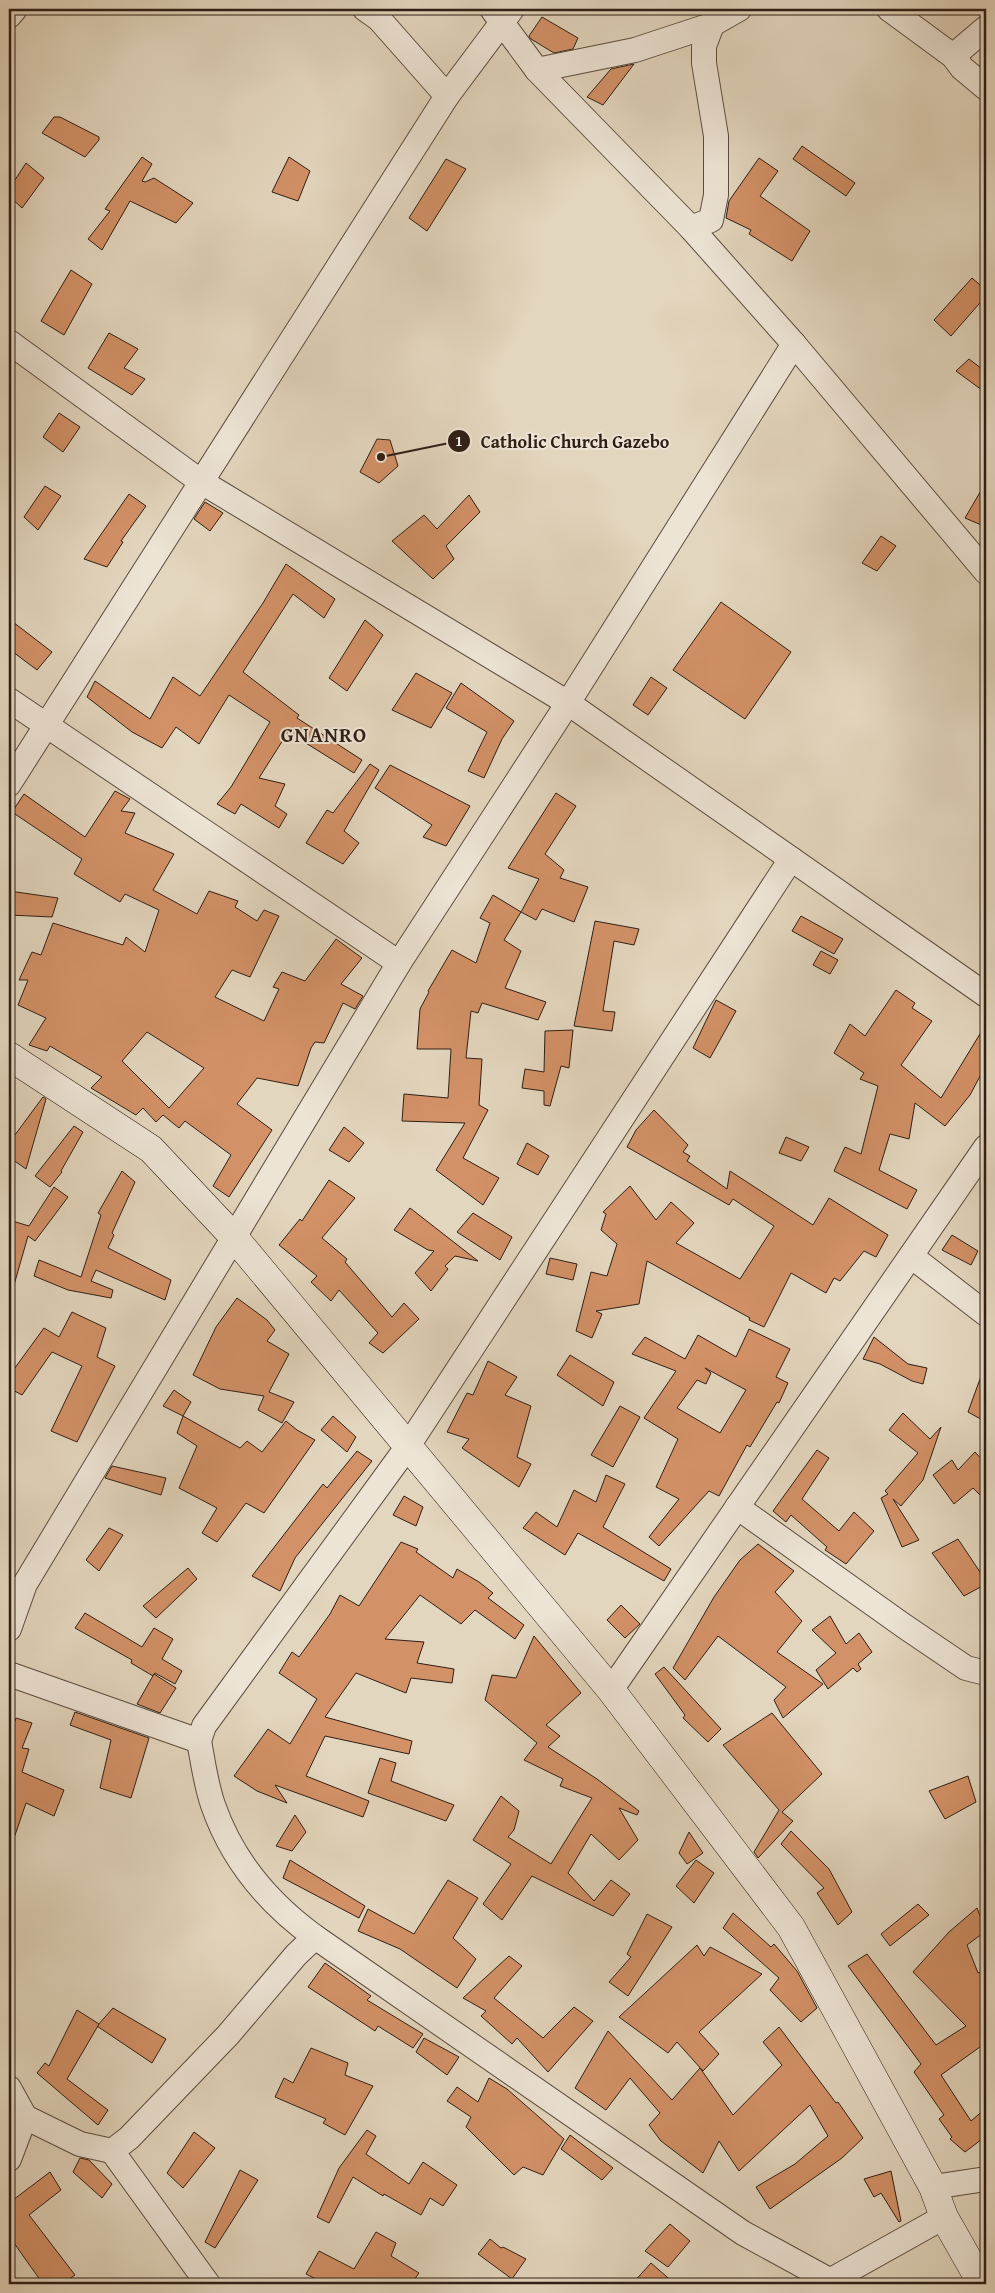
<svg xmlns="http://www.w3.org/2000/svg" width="995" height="2293" font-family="'Gentium Book Plus',serif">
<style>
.building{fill:#d39167;stroke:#2f1e15;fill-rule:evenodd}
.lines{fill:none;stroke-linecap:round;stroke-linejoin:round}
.minor-casing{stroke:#5c4c3f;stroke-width:26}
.secondary-casing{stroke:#2f1e15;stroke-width:29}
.minor{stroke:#ede4d5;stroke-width:24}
.secondary{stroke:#ede4d5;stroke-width:28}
.labels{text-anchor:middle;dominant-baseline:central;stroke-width:4;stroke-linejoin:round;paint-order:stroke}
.district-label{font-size:21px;font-weight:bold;letter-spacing:1px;fill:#2f1e15;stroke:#ede4d5}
.leader{fill:none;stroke:#2f1e15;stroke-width:2}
.callout-dot{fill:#2f1e15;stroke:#ede4d5;stroke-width:2}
.mark-label{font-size:15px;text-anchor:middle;font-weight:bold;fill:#fff}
.callout-label{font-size:18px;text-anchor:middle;font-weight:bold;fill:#2f1e15;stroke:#ede4d5;stroke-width:4;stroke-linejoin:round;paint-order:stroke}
</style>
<rect width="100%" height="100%" fill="#e3d6be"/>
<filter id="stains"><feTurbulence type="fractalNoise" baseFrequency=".004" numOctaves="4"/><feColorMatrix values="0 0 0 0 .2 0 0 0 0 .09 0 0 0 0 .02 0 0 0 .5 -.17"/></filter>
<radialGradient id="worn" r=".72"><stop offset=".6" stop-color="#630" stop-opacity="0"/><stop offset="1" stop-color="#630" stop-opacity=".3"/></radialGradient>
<!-- building -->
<g class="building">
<path d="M542,17l36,21 -5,11 -19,4 -23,-14 -2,-3z"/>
<path d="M634,64l-31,41 -16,-8 24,-28z"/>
<path d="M54,117h6l39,20v3l-14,17 -43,-24z"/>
<path d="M802,146l53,37 -9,13 -53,-37z"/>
<path d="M142,157l10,7 -10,17 3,1 9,-4 39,25 -17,20 -46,-22 -28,49 -14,-11 22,-28 -5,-2z"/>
<path d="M289,157l21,14 -12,30 -26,-9z"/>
<path d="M759,158l19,13 -18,25 50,35 -18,30 -43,-27 2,-4 -25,-12 3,-17z"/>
<path d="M446,159l20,10 -39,62 -18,-13z"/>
<path d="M26,163l18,15 -22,30 -13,-12v-7z"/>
<path d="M71,270l21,14 -28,51 -23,-14z"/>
<path d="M972,278l14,12v6l-35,40 -17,-16z"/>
<path d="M109,333l29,16 -14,19 21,11 -13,16 -44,-27z"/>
<path d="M969,359l17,13v21l-30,-22z"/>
<path d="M59,413l21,14 -17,25 -20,-15z"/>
<path d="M377,439l13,1 8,26 -19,17 -19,-11z"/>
<path d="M986,482v45l-21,-9z"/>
<path d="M45,486l16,10 -23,34 -14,-13z"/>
<path d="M129,494l17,12 -25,35 2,1 -16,25 -23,-8z"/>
<path d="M469,495l11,17 -34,34 8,13 -21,20 -41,-38 32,-26 13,14z"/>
<path d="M205,502l18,11 -13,18 -16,-12z"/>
<path d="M881,536l15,10 -19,25 -15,-8z"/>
<path d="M286,564l49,35 -11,19 -31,-24 -50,78 56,43 -2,3 65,42 -8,13 -66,-41 -29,46 26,6 -10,22 12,8 -8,14 -38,-24 -6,10 -18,-10 14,-17 39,-65 -41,-27 -30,49 -23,-17 -14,21 -30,-16 -45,-35 8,-16 55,38 23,-42 27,19 63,-93z"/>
<path d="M721,602l70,50 -46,67 -72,-49z"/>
<path d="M9,619l43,33 -15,18 -28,-21z"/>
<path d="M365,620l18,15 -36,56 -18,-13z"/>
<path d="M416,673l36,20 -21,35 -39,-18z"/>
<path d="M651,677l16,11 -19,27 -15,-10z"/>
<path d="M461,683l53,38 -12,18 -18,39 -16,-7 19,-39 -41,-24z"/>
<path d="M370,764l9,6 -35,61 15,12 -16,21 -37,-21 21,-33 6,3z"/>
<path d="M390,765l80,41 -24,40 -23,-9 9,-12 -57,-37z"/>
<path d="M115,791l15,8 -9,12 14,2 -10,20 49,21 -21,36 44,24 12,-23 29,10 -3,6 22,14 7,-11 15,6 -29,61 -18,-7 -17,27 49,24 15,-32 -6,-2 9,-15 23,9 31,-42 26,19 -21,26 22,12 -8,13 -12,-6 -19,40 -9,-1 -4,6 -13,38 -41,-8 -20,26 35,26 -43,67 -16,-11 18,-31 -46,-34 -6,7 -16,-13 -7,7 -13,-14 -7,7 -45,-27 11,-11 -52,-31 -3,5 -18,-6 17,-27 -28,-13 10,-25h-9l13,-28 9,3 12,-32 70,22 3,-8 19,15 14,-42 -34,-16 -5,8 -46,-28 8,-15 -70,-47 12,-18 61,43zM147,1032l57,36 -35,40 -47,-47z"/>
<path d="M556,793l20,13 -31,48 19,16 -4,8 28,9 -14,35 -32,-13 -6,11 -15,-8 18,-33 -31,-11z"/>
<path d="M9,891l49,7 -6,19 -43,-2z"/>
<path d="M493,895l28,17 -17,28 17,11 -16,37 41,14 -8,18 -56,-17 -4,10 -7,-2 -5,47 16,1 -3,46 9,5 -25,48 36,20 -16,27 -47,-35 29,-47 -63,-2 2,-27 44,4 3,-49h-34l3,-40 9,-17 -1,-1 24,-41 24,13 14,-40 -10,-5z"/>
<path d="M801,916l42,23 -9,15 -42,-23z"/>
<path d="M595,921l44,8 -5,16 -20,-4 -11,70 12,1 -3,19 -38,-5z"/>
<path d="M821,951l17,9 -8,14 -17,-9z"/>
<path d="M896,990l19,13 -3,5 20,13 -31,44 40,33 45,-74v41l-16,30 -25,31 -30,-23 -6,36 -19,-5 -11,36 38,20 -10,19 -73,-38 11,-24 16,7 17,-68 -18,-7 4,-6 -30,-20 16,-29 15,12z"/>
<path d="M716,1000l20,11 -26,47 -17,-10z"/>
<path d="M573,1030l-4,38 -8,-2 -11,40 -6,-1v-14l-22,-3 3,-19 19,3 1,-41z"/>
<path d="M43,1097l3,2 -20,70 -17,-12v-14z"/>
<path d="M654,1110l34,35 -5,7 7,4 -3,5 40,28 3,-18 83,54 16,-27 59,37 -12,22 -12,-6 -24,30 -6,-3 -8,15 -35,-20 -27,54 -15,-7 1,-2 -103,-57 -8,43 -43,7 6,3 -10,24 -16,-7 15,-59 16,4 10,-32 -16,-14 5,-16 -3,-2 27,-26 26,34 15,-18 23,21 -18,20 64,36 34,-53 -41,-27 -4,6 -102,-58 9,-17z"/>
<path d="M74,1126l9,6 -22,39 1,1 -12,15 -15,-11z"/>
<path d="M344,1127l20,16 -15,19 -20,-12z"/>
<path d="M786,1137l23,10 -8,14 -22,-8z"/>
<path d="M527,1143l22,13 -11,19 -21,-11z"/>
<path d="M122,1171l13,11 -23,51 2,2 -6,13 63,32 -6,20 -69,-30 -5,11 22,9 -2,8 -43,-8 -34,-14 5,-16 42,17 20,-62 -3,-2z"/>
<path d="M329,1180l26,18 -33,40 25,21 -2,3 47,55 12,-14 15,16 -36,34 -14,-10 9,-10 -39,-43 -8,11 -20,-19 6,-6 -38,-31 21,-26 2,2z"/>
<path d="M54,1187l14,10 -33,44 -7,-5 -14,49h-5v-65l20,6z"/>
<path d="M410,1208l68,53 -23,-5 -10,10 3,3 -17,22 -16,-18 19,-22 -6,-1 -34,-20z"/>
<path d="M473,1213l39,24 -12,23 -43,-28z"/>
<path d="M952,1235l26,16 -7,14 -29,-15z"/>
<path d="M550,1258l27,6 -4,16 -27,-6z"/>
<path d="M237,1298l30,22 8,10 -8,11 22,13 -20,38 25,10 -12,21 -24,-13 6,-14 -44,-7 -27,-14 23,-48z"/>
<path d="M72,1312l34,16 -9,29 18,9 -38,76 -26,-11 31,-65 -30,-14 -30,43 -13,-7v-12l35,-48 15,9z"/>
<path d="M749,1329l41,20 -14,28 12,6 -9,20 -2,-1 -27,45 -3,-2 -28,51 -10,-5 -50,55 -10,-9 30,-38 -23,-12 22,-48 -34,-21 32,-47 -44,-17 13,-17 40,22 13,-24 38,22zM705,1368l41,22 -26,43 -43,-25 20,-28 9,4 5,-11z"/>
<path d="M874,1337l34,27 19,4 -4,16 -11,-3 -32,-17 -17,-5z"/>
<path d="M570,1355l44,27 -11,24 -46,-31z"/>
<path d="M488,1361l29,16 -12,18 26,11 -14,51 14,7 -12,23 -57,-39 7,-9 -22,-7 20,-39 6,2z"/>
<path d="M984,1368h2v54l-18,-10z"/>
<path d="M174,1390l17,12 -8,14 -20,-10z"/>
<path d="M620,1406l20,11 -27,50 -22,-12z"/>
<path d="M903,1413l27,26 11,-12 -18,53 -22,26 -8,-7 26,41 -17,7 -21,-49 7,-4 -3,-3 33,-38 -29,-23z"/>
<path d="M183,1416l57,32 7,-7 15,11 24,-31 11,9 18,10 -51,73 -18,-10 -29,39 -15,-9 15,-25 -38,-20 18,-42 -20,-13z"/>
<path d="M333,1416l23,21 -9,15 -26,-22z"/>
<path d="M817,1450l12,8 -27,41 37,32 15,-19 20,19 -28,33 -21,-14 2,-3 -36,-32 -5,7 -13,-11z"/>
<path d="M357,1451l15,10 -77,97 -15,33 -28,-15 71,-92 4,4z"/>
<path d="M975,1452l11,12v37l-13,-13 -19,16 -21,-29 19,-15 6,10z"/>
<path d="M112,1466l54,12 -5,17 -56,-17z"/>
<path d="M606,1475l19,9 -22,43 68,42 -7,12 -86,-48 -13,22 -42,-27 13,-16 21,15 17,-37 22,12z"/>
<path d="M404,1496l19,11 -7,19 -23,-11z"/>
<path d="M109,1528l14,7 -24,36 -13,-11z"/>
<path d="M958,1539l28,42v3l-22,12 -32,-43z"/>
<path d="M401,1542l17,7 -2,3 37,26 4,-9 22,13 14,11 -5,5 36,27 -9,14 -40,-29 -14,14 -41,-29 -35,44 39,3 -7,21 37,6 -2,14 -41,-5 -5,15 -50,-20 -31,44 87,24 -3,13 -84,-18 -19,40 63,25 -6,16 -88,-32 12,18 -30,-12 -23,-15 34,-47 22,15 27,-45 -38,-26 13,-21 7,5 31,-43 10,-19 19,11z"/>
<path d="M758,1544l36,27 -19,21 27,29 -25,31 46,32 -40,34 -9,-18 12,-13 -68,-51 -33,44 -12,-12 41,-71 26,-37z"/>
<path d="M188,1568l9,11 -41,39 -13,-12z"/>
<path d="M621,1605l19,19 -15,14 -18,-18z"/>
<path d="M85,1613l57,34 12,-19 19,11 -11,20 20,12 -7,13 -20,-11 -2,3 -22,-13 1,-3 -57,-32z"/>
<path d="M830,1616l16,28 13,-11 13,19 -14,12 3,5 -4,3 -4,-4 -25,21 -12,-19 20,-17 -24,-23z"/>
<path d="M534,1636l47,57 -35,32 14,11 -12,11 49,32 42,32 -2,4 -18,-7 19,32 -19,20 -28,-26 -23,39 26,28 17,-21 19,14 -17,22 -81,-40 -30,44 -19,-16 28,-40 -38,-24 28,-44 18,15 -5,19 -6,7 43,27 41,-66 -32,-12 3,-7 -39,-19 13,-17 -52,-43 7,-25 24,3z"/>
<path d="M664,1667l57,62 -13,13 -25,-24 2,-3 -30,-41z"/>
<path d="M154,1674l22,14 -16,25 -23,-9z"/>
<path d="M75,1712l74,26 -18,60 -31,-10 11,-48 -41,-15z"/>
<path d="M772,1713l50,61 -40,38 11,9 -35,37 -4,-6 25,-42 -56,-65z"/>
<path d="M16,1718l16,5 -10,25 7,1 -7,23 42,18 -10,26 -28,-13 -14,41h-3v-106z"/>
<path d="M380,1758l16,5 -5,18 63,24 -8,16 -78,-28z"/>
<path d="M968,1776l8,26 -31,17 -16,-28z"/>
<path d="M295,1815l11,17 -14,19 -16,-5z"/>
<path d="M791,1831l38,38 23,43 -14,13 -21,-32 7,-5 -43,-44z"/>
<path d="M689,1832l14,21 -16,11 -8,-11z"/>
<path d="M290,1860l75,46 -6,12 -76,-40z"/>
<path d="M696,1860l18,13 -20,30 -18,-17z"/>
<path d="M448,1880l30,18 -25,40 23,21 -19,29 -57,-39 -42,-18 10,-22 46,25z"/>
<path d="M918,1904l11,11 -39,31 -9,-12z"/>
<path d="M977,1908l9,23 -19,14 11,28 3,-1 5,12v63l-2,-3 -43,31 30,46 15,-13v28l-21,16 -15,-13 2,-2 -13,-18 5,-4 -30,-43 7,-8 -73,-98 19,-12 69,91 30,-19 -53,-54 36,-40z"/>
<path d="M733,1913l38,34 3,-3 23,27 20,37 -16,14 -31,-32 9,-12 -56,-50z"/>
<path d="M647,1914l25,13 -44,69 -19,-14 22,-25 -4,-3z"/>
<path d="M697,1945l7,11 6,-9 52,27 -63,58 20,22 -16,17 -26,-29 -9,11 -49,-36z"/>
<path d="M509,1956l13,10 -28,32 49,40 31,-31 19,14 -45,51 -31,-34 -5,6 -31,-28 5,-5 -23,-13z"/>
<path d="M325,1963l46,33 -4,4 56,34 -10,14 -35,-22 -3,5 -67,-44z"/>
<path d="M113,2008l53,31 -14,24 -55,-37z"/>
<path d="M77,2010l22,14 -32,55 41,31 -10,15 -61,-52 8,-10 4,3z"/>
<path d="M779,2027l57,76 2,-1 25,36 -21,20 -72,51 -14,-22 39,-23 33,-28 -18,-31 -71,66 -20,-30 -16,32 -42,-32 -12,-16 11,-12 -30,-35 -24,32 -31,-22 33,-57 64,69 28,-32 33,47 49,-50 -19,-23z"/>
<path d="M424,2038l35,19 -12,18 -31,-23z"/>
<path d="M311,2048l37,15 -3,12 28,11 -28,49 -22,-12 3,-4 -51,-22 9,-19 9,5z"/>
<path d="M489,2078l18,11 57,50 -21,36 -20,-8 -9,8 -48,-48 5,-10 -24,-16 10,-14 21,15z"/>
<path d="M367,2130l9,6 -10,18 43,30 14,-22 34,23 -14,21 -13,-8 -9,17 -37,-21 -1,2 -30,-19 -24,46 -12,-6 22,-49z"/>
<path d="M194,2132l21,16 -32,40 -16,-15z"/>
<path d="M570,2135l43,33 -11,12 -41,-31z"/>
<path d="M80,2158l9,2 23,24 -10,14 -29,-26z"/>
<path d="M240,2170l18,10 -43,68 -10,-6z"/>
<path d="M891,2171l10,50 -2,1 -18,-29 -7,4 -10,-18z"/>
<path d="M50,2172l11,18 -32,25 46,60 -13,9h-19l-34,-48v-33z"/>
<path d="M670,2224l20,17 -22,26 -23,-16z"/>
<path d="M376,2232l20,11 -5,13 28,17 -8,11h-85l-20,-10 13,-23 35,18z"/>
<path d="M490,2239l11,9 2,-1 23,12 -14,20 -34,-25z"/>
<path d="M651,2263l24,21h-43z"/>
</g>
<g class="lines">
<!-- minor casing -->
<g class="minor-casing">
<g id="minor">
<path d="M365,9l14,10 68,77"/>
<path d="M492,9l45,61 154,158 103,116 192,228"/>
<path d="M889,9l64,47 9,12 24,20"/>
<path d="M9,16l6,-7"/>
<path d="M953,56l33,-28"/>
<path d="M537,70l98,-20 76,-25 28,-16"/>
<path d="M691,228l20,-8 5,-25v-59l-12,-73v-17l14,-37"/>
<path d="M9,342l191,139 368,222 418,292"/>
<path d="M9,700l390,263"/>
<path d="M9,784l438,-688 65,-87"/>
<path d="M911,1256l75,58"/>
<path d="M737,1507l167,119 62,42 20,5"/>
<path d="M9,1629l16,-45 374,-621 169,-260 226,-359"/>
<path d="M9,1674l190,67 5,-15 204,-280 383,-587"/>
<path d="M611,1690l375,-543"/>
<path d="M199,1741c4,21 7,44 14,64 19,55 55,98 102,132"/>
<path d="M9,2088l16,29 -16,42"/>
<path d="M25,2117l55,27 32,7 17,-13 99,-103 68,-80 19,-18 428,296 86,47"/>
<path d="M112,2151l96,133"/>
<path d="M933,2187l53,-8"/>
<path d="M824,2284l120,-67"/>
</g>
</g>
<!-- secondary casing -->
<g class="secondary-casing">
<path id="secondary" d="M9,1056l142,93 82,87 378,454 180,237 142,260 11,30 38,67"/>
</g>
<!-- minor -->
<use href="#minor" class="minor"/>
<!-- secondary -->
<use href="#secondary" class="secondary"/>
</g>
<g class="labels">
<!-- district labels -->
<g class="district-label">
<text x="324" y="734">GNANRO</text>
</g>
</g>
<!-- callouts -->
<path class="leader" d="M381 457L459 441"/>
<g class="callout-dot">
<circle cx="381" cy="457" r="5"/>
<circle cx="459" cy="441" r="12"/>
</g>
<g class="mark-label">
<text x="459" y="446">1</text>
</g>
<g class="callout-label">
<text x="575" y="448">Catholic Church Gazebo</text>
</g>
<!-- margin -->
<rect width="995" height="2293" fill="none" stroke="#e3d6be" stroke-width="30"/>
<rect x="10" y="10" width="975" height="2273" fill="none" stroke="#2f1e15" stroke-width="2.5"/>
<rect x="15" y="15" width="965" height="2263" fill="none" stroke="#2f1e15"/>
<rect width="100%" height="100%" filter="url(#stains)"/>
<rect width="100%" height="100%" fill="url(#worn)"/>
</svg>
